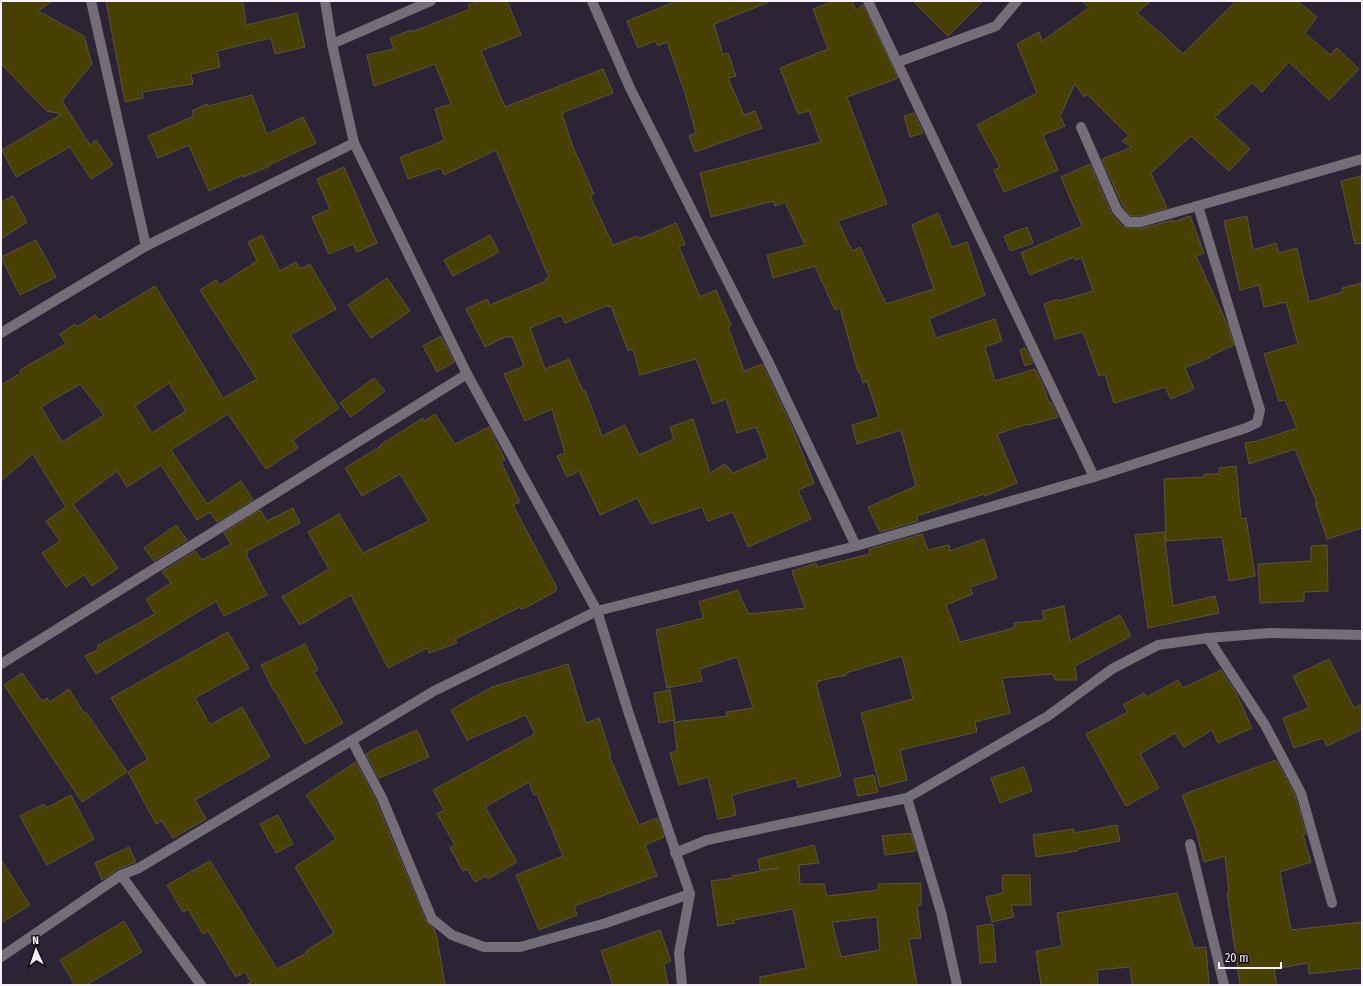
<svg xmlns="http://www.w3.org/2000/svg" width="1363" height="986" font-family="'Fira Sans Condensed',sans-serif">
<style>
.building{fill:#474000;stroke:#57543f;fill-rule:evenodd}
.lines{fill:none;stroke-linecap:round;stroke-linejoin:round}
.minor{stroke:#736e77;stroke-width:10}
</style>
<rect width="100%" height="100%" fill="#2c2435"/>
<!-- building -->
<g class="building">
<path d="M1,1h51l-14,10 46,25 8,28 -30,37 28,44 6,-5 17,25 -22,14 -21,-32 -54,30 -14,-27 60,-36 -15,-3 -46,-47z"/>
<path d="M106,1h137l3,24 51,-12 8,34 -30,7 -4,-16 -54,13 3,16 -29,7 2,10 -51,8 1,6 -18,4z"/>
<path d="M480,1h27l14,34 -40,16 24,56 98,-38 10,24 -51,20 10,32 22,49 -4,2 23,49 25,-9 1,3 37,-16 9,21 -6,3 21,50 16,-7 15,35 -3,2 16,44 18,-7 31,65 21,54 -16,7 13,29 -63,28 -15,-35 -25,9 -6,-14 -51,17 -14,-26 -37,17 -21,-44 -12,6 -10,-21 8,-3 -13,-44 -27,12 -21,-47 20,-8 -12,-30 -4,2 -1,-2 -22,11 -19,-38 21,-10 3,6 56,-24 -1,-2 4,-1 -53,-128 -52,25 -3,-7 -33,11 -8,-22 31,-11 13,-6 -9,-31 16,-5 -16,-40 -61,22 -7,-31 27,-6 -4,-11 21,-8 1,2 58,-23 -2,-4zM608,305v2l3,-1 17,45 5,-2 7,26 56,-16 17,45 13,-5 11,34 19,-6 12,31 -35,15 -8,-9 -15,9 -17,-54 -23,8 4,12 -35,16 -14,-30 -23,11 -17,-46 -2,1 -14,-32 -24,10 -15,-41 31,-13 4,8z"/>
<path d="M677,1h92v1l-55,22 9,31 5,-2 8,23 -8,2 16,37 11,-4 7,17 -67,24 -6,-16 7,-3 -11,-40 -18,-51 -9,4 -3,-5 -17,7 -11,-27z"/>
<path d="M834,1h18l4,9 7,-5 35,73 -51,19 40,107 -49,17 14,30 8,-4 26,57 48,-15 -22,-64 26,-12 14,34 15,-5 18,53 -56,24 7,19 59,-19 7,22 -17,6 10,34 40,-12 8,16 6,18 2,-1 7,15 -29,8 -1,-1 -31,10 20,49 -32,13 -1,-2 -67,22 1,5 -38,11 -12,-25 48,-21 -15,-56 -44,14 -5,-19 27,-8 -12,-36 -4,2 -3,-11h-2l-18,-64 -5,2 -20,-44 -42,12 -6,-23 38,-10 -20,-43 -10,4 -2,-5 -62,16 -11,-44 121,-31 -12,-31 -11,3 -18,-46 48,-19 -15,-40z"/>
<path d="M913,1h70l-35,35z"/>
<path d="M1082,1h69l-14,12 27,23 19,18 53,-53h61l20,16 -12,16 25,22 7,-7 22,21 -30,31 -40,-38 -27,30 -10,-9 -37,34 35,32 -21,22 -38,-35 -40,37 16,35 -27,8h-9l-8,-10 -21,-47 30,-12 -10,-6 7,-5 -42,-42 -3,3 -9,-13 -15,32 5,10 -22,9 15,35 -54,22 -10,-22 6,-3 -23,-42 60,-32 -20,-49 22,-12 3,9 47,-33z"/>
<path d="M252,95l15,39 36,-17 13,26 -47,22 1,1 -27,11v-2l-34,16 -20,-46 -31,13 -10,-22 46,-20 -2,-5 15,-7 1,2z"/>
<path d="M914,113l9,20 -13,4 -6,-21z"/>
<path d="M1090,164l21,49 12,14 5,1h15l30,-8 1,2 16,-6 14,37 -8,3 32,70 6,19 -24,11 1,1 -26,11 9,21 -23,10 -6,-12 -51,16 -9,-29 -6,2 -16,-44 -28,7 -11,-35 14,-5 1,2 34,-10 -11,-33 -7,2 -1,-3 -44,18 -9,-22 61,-27 -21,-49z"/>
<path d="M344,167l33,76 -20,9 -4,-8 -24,10 -17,-37 18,-8 -13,-30z"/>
<path d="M1361,176l1,67 -7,1 -14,-63z"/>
<path d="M13,196l14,26 -26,17v-37z"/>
<path d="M1247,216l6,34 23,-7 3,10 18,-5 12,54 34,-10 -1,-4 20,-5v245l-35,11 -12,-36h2l-22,-54 -46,15 -4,-21 12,-2 40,-13 -12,-28 -6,1 -15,-47 34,-10 -12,-42 -22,5 -5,-22 -19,5 -16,-69z"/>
<path d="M1027,227l6,16 -23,8 -6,-15z"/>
<path d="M262,235l18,36 16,-9 4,7 10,-5 26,45 -46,26 49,73 -46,32 5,8 -32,21 -38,-55 -57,36 36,54 34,-23 12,19 -36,22 -7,-10 -13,8 -36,-55 -34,22 -10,-16 -44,33 45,64 -26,18 -8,-11 -18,12 -24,-34 18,-12 -14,-20 20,-14 -33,-53 -32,27v-96l20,-12 -1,-3 46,-26 -6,-10 15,-10 2,3 18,-12 4,5 56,-34 68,112 34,-19 -57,-89 16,-10 4,5 37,-24 -9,-19zM169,383l17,28 -34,22 -17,-27zM80,384l24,31 -42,27 -21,-35z"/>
<path d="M490,235l9,17 -46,24 -9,-16z"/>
<path d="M36,240l20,37 -36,18 -19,-38z"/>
<path d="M387,278l23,33 -39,27 -23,-33z"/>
<path d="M441,336l13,26 -17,10 -14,-26z"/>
<path d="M1025,348l8,15 -8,3 -5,-16z"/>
<path d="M374,378l11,13 -34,26 -11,-14z"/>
<path d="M435,414l20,30 34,-17 16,33 -4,2 19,40 -7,3 44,83 -2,1 1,2 -31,17 -4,1 -1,-2 -65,32 2,4 -28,10 -2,-5 -39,20 -37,-73 -51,30 -18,-28 47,-28 -21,-37 31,-18 24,39 66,-32 -29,-47 -38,22 -17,-28 36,-22 -1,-1 43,-27 2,3z"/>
<path d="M1236,466l5,53 5,-1 9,58 -26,5 -7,-44 -56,4 -2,-62 40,-2v-3h15v-6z"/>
<path d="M293,508l7,15 -53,28 1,2 -2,1 21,41 -43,21 -8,-15 -120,73 -11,-18 14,-7 -2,-3 58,-32 -9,-15 25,-16 -9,-11 33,-21 7,9 29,-16 -7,-11 36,-23 7,11z"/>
<path d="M176,525l11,15 -33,21 -10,-13z"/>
<path d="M1164,532l9,74 42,-10 4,17 -71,15 -13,-93z"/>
<path d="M922,534l6,16 21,-5 1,6 34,-12 13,39 -27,9 3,7 -27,11 14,37 54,-14v-5l30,-3 -2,-9 22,-5 6,35 50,-26 11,21 -56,30 2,14h-22l-2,-6 -51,4 8,35 -35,9 2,10 -77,18 7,30 -27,7 -19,-74 52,-14 -11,-43 -56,17v2l-28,6v2h-2l25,93 -43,11 -2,-9 -64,17 4,20 -18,4 -10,-42 -29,8 -9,-32 7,-2 -3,-29 53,-6 -1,-4 27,-4 -16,-51 -37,12 2,12 -35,7 -11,-58 48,-12 -5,-16 39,-12 4,11 7,13 56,-6 -13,-37 24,-8 1,4 53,-13 -1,-5z"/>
<path d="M1327,545l1,46 -24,1v9l-44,2 -2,-39 53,-3v-15z"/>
<path d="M228,632l21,36 -54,30 15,27 32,-18 28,50 -75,43 11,19 -33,19 -11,-17 -6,3 -28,-52 20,-13 -37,-61z"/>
<path d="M305,644l13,26 -4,2 29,51 -38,21 -30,-53h-1l-13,-26z"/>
<path d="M1329,659l25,49 8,-4v25l-35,17 -4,-8 -29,10 -11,-30 26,-10 -16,-32z"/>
<path d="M568,664l18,59 13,-5 12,37h-2l30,70 18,-7 7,19 -19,8 12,31 -83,30 3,9 -38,15 -23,-55 47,-19 -26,-62 -3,1 -5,-13 -44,25 32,55 -29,17 -2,-3 -11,6 -8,-13 -4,2 -13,-23 5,-3 -18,-31 7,-4 -11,-20 102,-56 -9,-19 -59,25 -16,-30 41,-23z"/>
<path d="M1221,670l15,23 16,35 -34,15 -6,-13 -28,17 -9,-14 -35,21 19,34 -33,18 -40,-72 42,-22 -5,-7 21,-12 3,4 31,-17 5,8z"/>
<path d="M22,673l20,28 5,-3 3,4 19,-13 15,24 2,-1 41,60 -45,30 -78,-117z"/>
<path d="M670,690l5,30 -16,3 -5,-30z"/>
<path d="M417,730l12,27 -50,21 -13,-24 10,-6z"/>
<path d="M1276,760l19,35 11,39 -3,1 8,27 -31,10 11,58 71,-8v46l-53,6 -1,-11 -34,6 3,16h-37l-13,-92h2l-4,-37 -21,6 -8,-31 -14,-36z"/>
<path d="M356,762l20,39 50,120 8,8 3,9 8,47h-199l5,-3 -6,-10 -9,5 -28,-46 -5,3 -15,-25 -5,3 -16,-27 43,-24 67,108 30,-16 -1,-2 28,-18 -39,-66 41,-28 -30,-44z"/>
<path d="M1024,767l8,24 -32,12 -9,-25z"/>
<path d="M874,775l4,17 -20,4 -4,-17z"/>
<path d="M71,795l23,44 -47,26 -27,-49 24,-12 2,4z"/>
<path d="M278,815l15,29 -17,9 -16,-29z"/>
<path d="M1117,825l3,16 -43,8v2l-41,6 -3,-22 41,-6v4z"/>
<path d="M911,833l5,18 -31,4 -3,-19z"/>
<path d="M814,845l5,18 -20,2 1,19h24l3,12 51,-6v-6l43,-1v22h-4l4,33 -12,1 8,46h-157v-8l46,-9 -13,-59 -59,11v3l-16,3 -7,-45 22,-3 -1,-2 47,-8 -19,2 -2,-11zM877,917l3,33 -39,7 -9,-35z"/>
<path d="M129,847l7,15 -18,7 -16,11 -7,-17z"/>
<path d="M1,860l29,45 -29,18z"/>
<path d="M1002,875h28l1,30h-20l3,12 -22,5 -6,-25 17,-4z"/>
<path d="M1177,893l17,55 12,-1 3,38h-77l-2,-18 -33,3 1,15h-57l-5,-34 26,-5 -5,-33z"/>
<path d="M124,921l18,31 -56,33h-11l-15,-25z"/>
<path d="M993,924l3,38 -16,1 -3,-37z"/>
<path d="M660,930l11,31 -7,3 4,21h-55l-12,-34z"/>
</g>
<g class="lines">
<!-- minor -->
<g class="minor">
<path d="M91,1l55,245"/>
<path d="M325,1l7,43 22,99 113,231 130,237 32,103 61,180 -11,59 3,32"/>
<path d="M592,1l38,87 137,271 89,187"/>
<path d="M868,1l226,476"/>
<path d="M332,44l99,-43"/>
<path d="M898,62l98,-36 21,-25"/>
<path d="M1081,127l36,83 11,12h13l221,-63"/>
<path d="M1,333l145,-87 208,-103"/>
<path d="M1208,638l57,87 36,68 31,110"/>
<path d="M1,664l466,-290"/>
<path d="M352,741l30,57 50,121 20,16 32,12h36l86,-24 84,-29"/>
<path d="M907,798l34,114 16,73"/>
<path d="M1190,844l34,141"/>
<path d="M675,853l32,-13 200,-42 141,-82 64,-47 46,-24 50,-7 62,-5 92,2"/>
<path d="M121,875l80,110"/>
<path d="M1,957l120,-82 18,-7 295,-177 163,-80 259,-65 238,-69 152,-49 11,-5 3,-13 -62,-204"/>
</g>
</g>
<!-- border -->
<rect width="1363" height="986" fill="none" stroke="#f6f1fc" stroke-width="4"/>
<!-- north arrow -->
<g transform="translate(36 950) rotate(357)" stroke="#130f16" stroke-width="3" paint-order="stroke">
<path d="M0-3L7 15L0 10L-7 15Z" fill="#f6f1fc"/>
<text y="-6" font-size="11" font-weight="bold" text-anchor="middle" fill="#f6f1fc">N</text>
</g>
<!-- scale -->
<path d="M1219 962v6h62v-6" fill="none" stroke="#f6f1fc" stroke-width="2"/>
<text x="1225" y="962" font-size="12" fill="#f6f1fc" stroke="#130f16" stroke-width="3" paint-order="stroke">20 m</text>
</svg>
